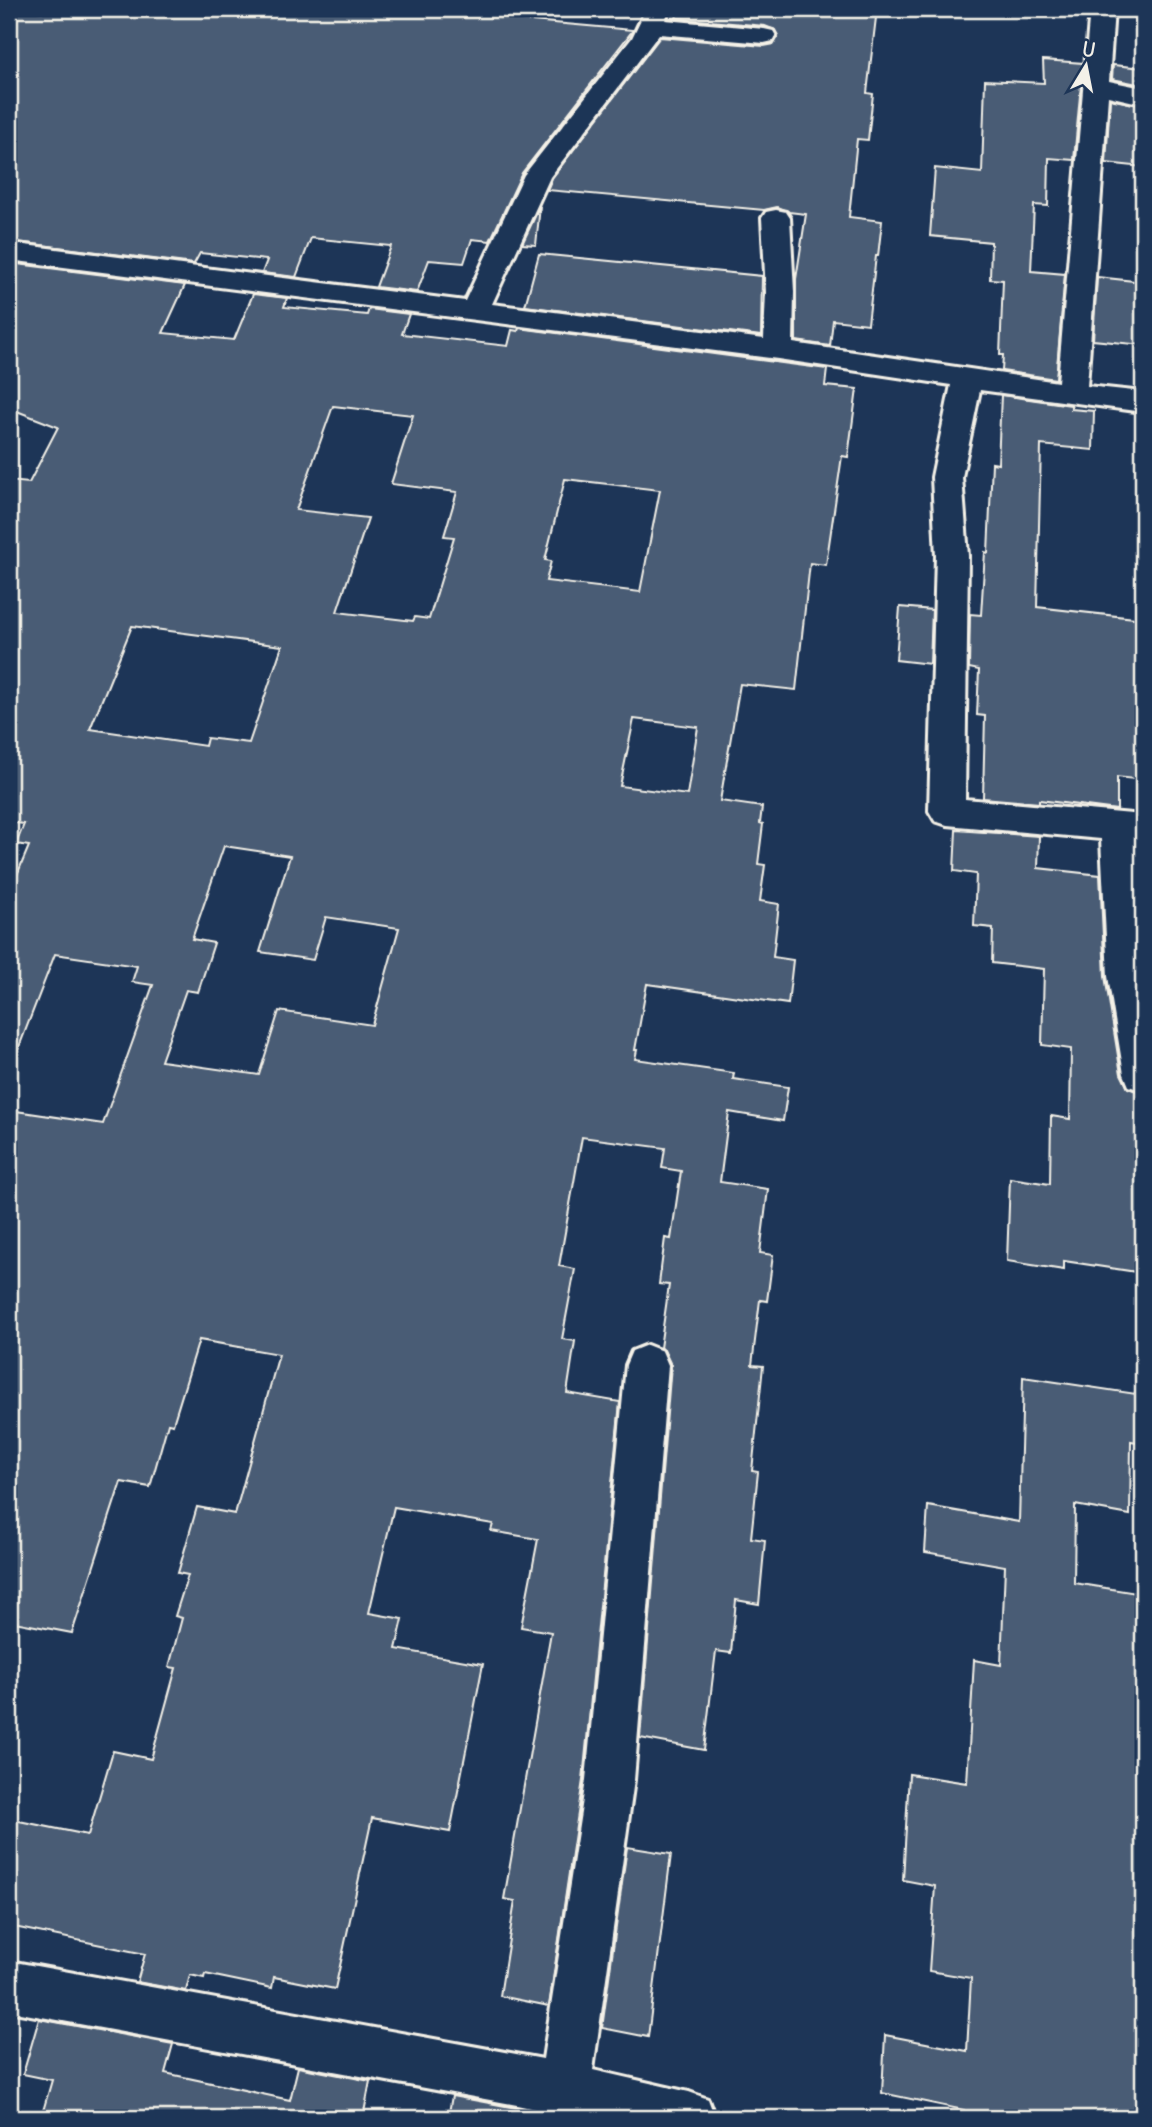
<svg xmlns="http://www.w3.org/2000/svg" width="1152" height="2127" font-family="Delius,sans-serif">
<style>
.building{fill:#485b74;stroke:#f4f1e8;stroke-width:2;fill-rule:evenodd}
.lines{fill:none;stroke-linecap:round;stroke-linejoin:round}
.street-casing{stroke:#f4f1e8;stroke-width:6}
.street{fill:#1d3557;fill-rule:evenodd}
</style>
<rect width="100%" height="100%" fill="#1d3557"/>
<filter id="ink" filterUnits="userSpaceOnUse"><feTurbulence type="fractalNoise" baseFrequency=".0143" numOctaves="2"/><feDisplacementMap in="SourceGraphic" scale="14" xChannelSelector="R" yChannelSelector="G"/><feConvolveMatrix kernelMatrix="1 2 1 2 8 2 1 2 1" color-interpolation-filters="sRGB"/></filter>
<g filter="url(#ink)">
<!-- building -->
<g class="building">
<path d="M9,9l68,5 3,-5h445l-4,11 112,10 -111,143 -32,68 -18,-2 -8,24 -35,-3 -12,32 -41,-5 15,-41 -80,-8 -15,39 -34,-4 5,-13 -67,-7 -6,11 -185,-23z"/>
<path d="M679,9h198l-10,84 6,1 -5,46 -11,-1 -8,78 33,4 -4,35h-2l-8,68 -35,-4 -3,26 -34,-5v-62l10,-65 -17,-2 -12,-5 -13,3 -217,-20 5,-12 108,-141 104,9 10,-2 4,-7 -3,-7 -10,-4 -89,-8z"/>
<path d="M1043,60l40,3 -9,97 -25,-2 -1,48 -14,-1 -3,66 34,3 -9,105 -54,-8 1,-16h-3l3,-75 -13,-1 1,-37 -61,-6 5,-68 47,5 3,-93 59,3z"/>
<path d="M1113,65l30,3v17l-31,-6z"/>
<path d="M1110,99l33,7v61l-37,-4z"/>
<path d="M540,206l-4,39 -14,-1z"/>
<path d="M539,254l223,22 -1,60 -236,-30z"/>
<path d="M9,263l176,22 -22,48 71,7 19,-46 34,4 -3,9 83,8 2,-6 40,5 -7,20 106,12 4,-16 6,1 1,-3 308,41 -2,17 32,3 -9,68 -6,-1 -16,109 -16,-2 -14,127 -56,-6 -20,117 42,6 -2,16 3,1 -5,40 7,1 -5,36 19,3 -6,53 20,3 -5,44 -141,-20 -12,66h2l-2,9 99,14 -1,6 55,8 -5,34 -54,-9 -9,70 48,7 -8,64 13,2 -6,46 -7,-1 -8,65 11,1 -11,105 6,1 -7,66 14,2 -6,64 -23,-4 -5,53 -15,-2 -12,99 -64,-12 31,-373 -7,-15 -4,-2 9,-63 -10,-1 6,-46 6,1 10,-68 -19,-3 3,-20 -83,-11 -23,129 16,3 -13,70 13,2 -8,52 53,9 -37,378 -34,226 -49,-10 15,-95 -11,-2 47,-267 -30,-5 17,-88 -47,-8 2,-7 -99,-17 -25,106 34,6 -7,30 87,15 -33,168 -78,-14 -37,171 -61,-12 -2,11 -67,-14 -1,4 -14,-3 -4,16 -49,-9 8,-28 -136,-28v-107l79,16 25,-84 38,8 25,-91 -7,-1 13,-49 -7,-2 13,-41 -10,-2 19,-66 38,7 44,-160 -80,-14 -26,84 -5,-1 -18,64 -29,-5 -49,151 -63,-12v-511l94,14 50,-139 -21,-3 5,-16 -82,-12 -43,111h-3v-171l20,-48 -13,-2 8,-20 -15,-2v-341l20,2 29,-56 -49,-19zM333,406l80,9 -22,69 66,8 -13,44 10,1 -25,82 -14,-2 -2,4 -76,-9 31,-94 -72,-8zM565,479l95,11 -20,102 -94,-11 5,-20 -6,-1zM132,626l150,20 -33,97 -42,-5 -2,8 -115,-17zM634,719l64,8 -11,68 -67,-9zM224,846l66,10 -30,96 53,8 13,-43 73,11 -27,97 -93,-14 -20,64 -98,-14 25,-71 12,2 16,-49 -22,-4z"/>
<path d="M1097,277l46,5v63l-50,-5z"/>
<path d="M1001,395l70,10v4l23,2 -1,39 -52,-5 -4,162 106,12v161l-26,-3v33l-78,-10v3l-56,-5 2,-82 -8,-1 2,-45 -10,-2 1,-54 11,1 4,-63 3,1 4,-90 6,1z"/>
<path d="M900,607l32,3 -2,54 -34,-4z"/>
<path d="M956,830l83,6 -1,32 62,7 5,101 16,98 7,14 14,5 1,180 -79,-12v9l-57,-9 3,-83 40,6 1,-68 19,3 1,-70 -29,-4 2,-76 -52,-6 1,-35 -19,-2 2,-52 -22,-3z"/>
<path d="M1023,1377l120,18v48l-12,-2 -1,74 -55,-10 -1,78 69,11v523l-32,-6v7h-147v-8l-82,-17 3,-58 82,16 4,-73 -42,-7 6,-85 -32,-6 6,-106 58,9 7,-123 27,5 4,-99 -80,-14 3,-46 91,16z"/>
<path d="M627,1847l44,7 -23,183 -46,-9z"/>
<path d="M39,2019l134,25 -8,29 125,27 8,-33 72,14 -7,37h-322l11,-38 -29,-6z"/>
<path d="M452,2096l64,12 45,10h-113z"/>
</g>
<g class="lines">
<!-- street casing -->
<g class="street-casing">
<g id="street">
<path d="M646,9h24l-5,11 99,9 9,2 3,5 -3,5 -9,2 -105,-9 -109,143 -58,127 272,35 2,-47 -4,-74 4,-6 10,-2 10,2 4,6 4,74 -1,51 265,39 32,-373h24l-5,72 34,7v16l-35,-8 -21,290 56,6v20l-163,-22 -18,87 6,79 -3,243 178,16v28l-6,-1 6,98v151l-14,-5 -5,-12 -16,-98 -7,-137 -154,-14 -12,-4 -6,-10 7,-255 -4,-79 19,-92 -173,-26 -769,-99v-17l456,58 59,-126 108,-137z"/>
<path d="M647,1345l15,6 6,14 -34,415 -41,290 96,22 19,7 7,19h-140l-58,-13 -508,-94v-50l534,98 43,-279 40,-415 6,-14z"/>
</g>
</g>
<!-- street -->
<use href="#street" class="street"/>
</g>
</g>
<!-- margin -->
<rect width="1152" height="2127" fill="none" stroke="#1d3557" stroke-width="35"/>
<rect x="18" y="18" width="1117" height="2092" fill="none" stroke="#f4f1e8" stroke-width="2.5" filter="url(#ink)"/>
<!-- north arrow -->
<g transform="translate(1086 66) rotate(10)" stroke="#1d3557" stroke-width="5" paint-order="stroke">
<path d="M0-5L12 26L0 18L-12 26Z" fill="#f4f1e8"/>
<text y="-10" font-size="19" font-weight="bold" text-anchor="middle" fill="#f4f1e8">U</text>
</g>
</svg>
